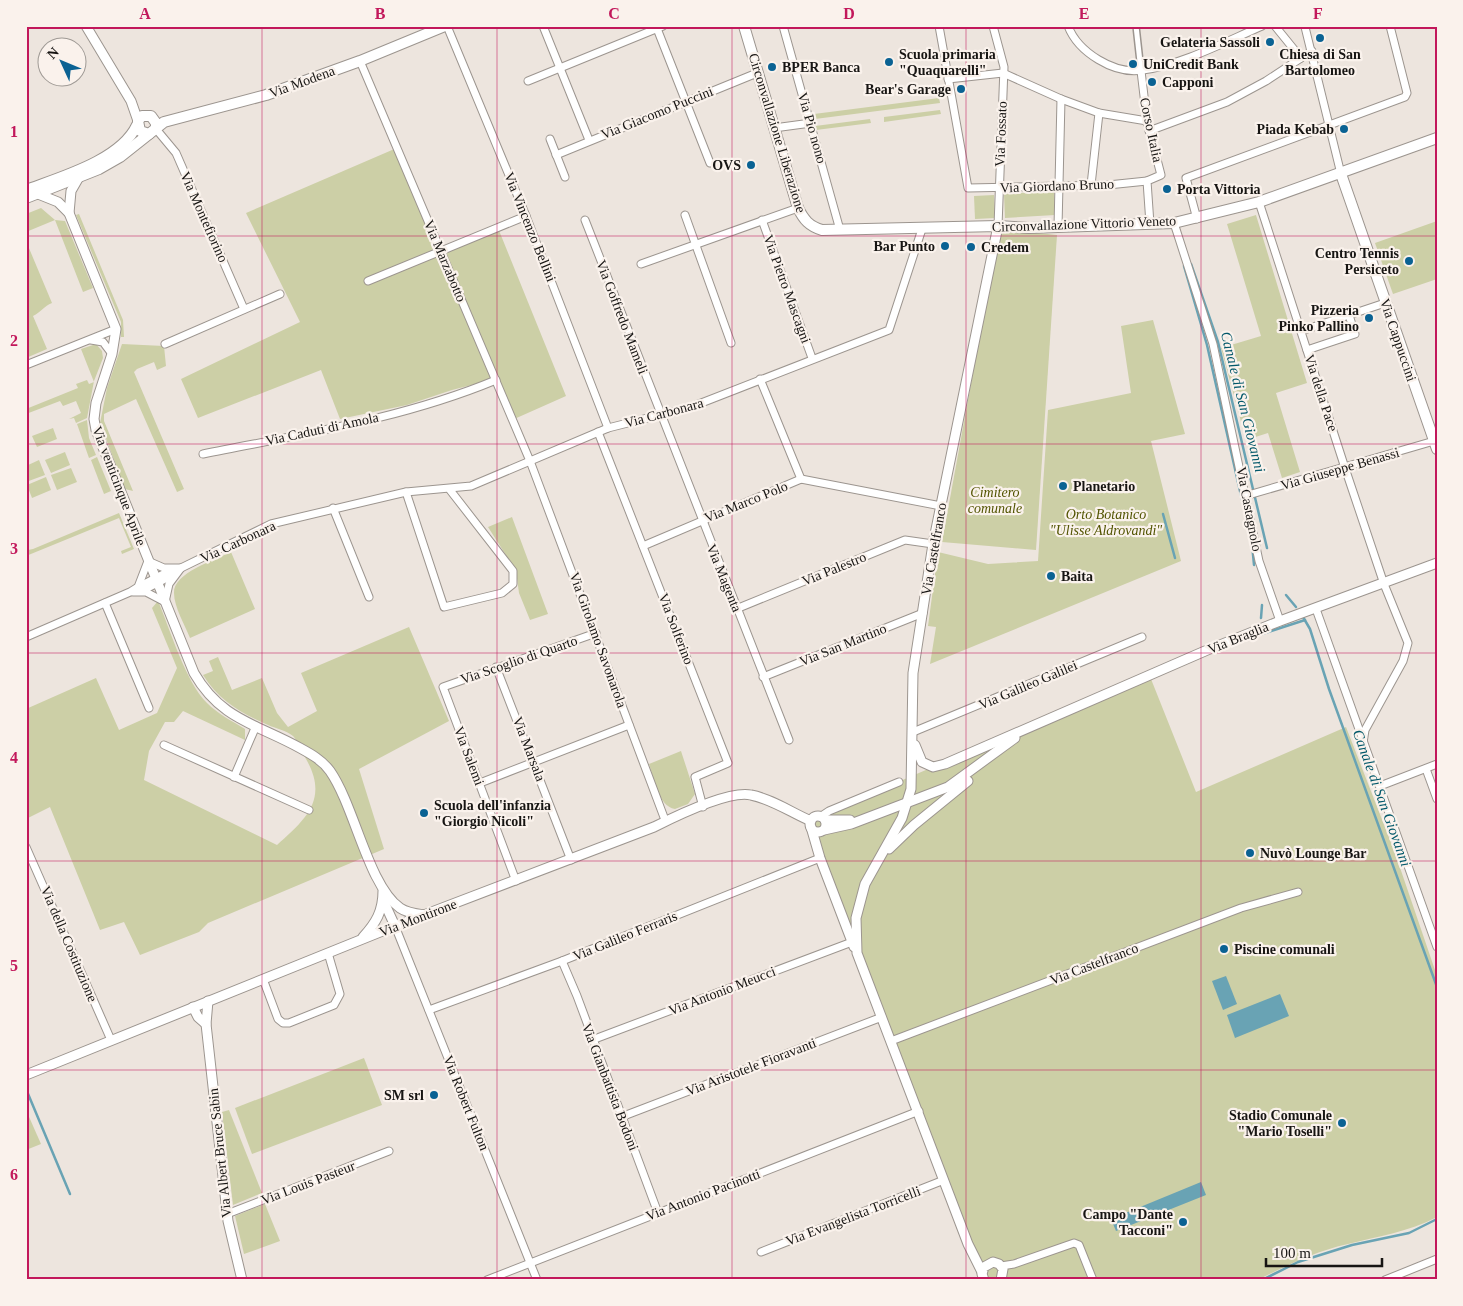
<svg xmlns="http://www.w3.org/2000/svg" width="1463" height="1306" font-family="'Times New Roman',serif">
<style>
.green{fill:#cccfa6}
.water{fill:#69a3b4}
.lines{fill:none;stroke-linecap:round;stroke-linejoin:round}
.stream{stroke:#69a3b4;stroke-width:2.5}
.pedestrian-casing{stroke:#9c958f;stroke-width:8}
.minor-casing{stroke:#9c958f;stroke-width:9}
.tertiary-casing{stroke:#9c958f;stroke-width:11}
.secondary-casing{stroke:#9c958f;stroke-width:12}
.pedestrian{stroke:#fff;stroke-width:5}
.minor{stroke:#fff;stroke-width:7}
.tertiary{stroke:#fff;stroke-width:9}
.secondary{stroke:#fff;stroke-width:10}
.grid{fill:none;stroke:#c2185b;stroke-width:1;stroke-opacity:0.55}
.poi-dot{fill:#0a6293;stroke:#faf2ec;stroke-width:2}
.labels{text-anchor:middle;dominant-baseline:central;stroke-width:4.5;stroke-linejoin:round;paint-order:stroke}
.poi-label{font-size:14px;font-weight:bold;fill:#171513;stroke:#faf2ec;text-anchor:start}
.street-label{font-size:14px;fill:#171513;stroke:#faf2ec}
.park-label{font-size:14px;font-style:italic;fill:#525400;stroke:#faf2ec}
.water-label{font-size:15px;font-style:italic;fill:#02586a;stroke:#faf2ec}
.neatline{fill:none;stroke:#c2185b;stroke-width:2}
.grid-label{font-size:16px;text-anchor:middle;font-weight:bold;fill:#c2185b}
</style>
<rect width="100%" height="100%" fill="#ede5de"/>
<!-- green -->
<g class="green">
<path d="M939,98l1,5 -125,16 -1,-5z"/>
<path d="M940,110l1,4 -57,8v-5z"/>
<path d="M870,119l1,4 -55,7 -1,-4z"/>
<path d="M399,147l44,104 55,-23 68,168 -54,24 -17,-41 -43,11 -45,15 -67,14 -19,-49 -123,48 -17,-39 119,-57 -54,-109z"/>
<path d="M1054,191l1,24 -50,3 -1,-24z"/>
<path d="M994,195l1,23 -20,1 -1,-23z"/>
<path d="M41,208l14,12 10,1 28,67 -10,4 -28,-72 -29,12v-18z"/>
<path d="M79,214l44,106 1,17h-3v-15l-45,-107z"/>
<path d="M1256,215l51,168 -31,10 24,79 -18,6 -14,-45 -22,7 -25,-92 40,-12 -34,-112z"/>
<path d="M1437,221v58l-44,15 -18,-51z"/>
<path d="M1002,229l55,6 -21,315 -94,-8 37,-202z"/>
<path d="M26,241l26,62c-8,3 -11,9 -19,13l14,33 -21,9z"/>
<path d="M1153,320l32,114 -34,7 30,120 -251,103 6,-37 -8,-1 10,-74 50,12 50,-3 10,-151 83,-17 -10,-67z"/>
<path d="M96,344l6,7 1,7 -9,23 -7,37 -11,5 -2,-5 -5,1 12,-6 -5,-12 -13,5 -3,-5 -34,13v-5l52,-21 -2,-4 11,-4 2,4 5,-2 -13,-33z"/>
<path d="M122,344l42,2 2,20 -9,4 -3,-8 -17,7 -3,3 50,117 -7,3 -41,-93 -32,15v7l29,70 -8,-2 -25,-66 7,-35z"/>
<path d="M87,420l2,18 7,17 -7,3 -12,-34z"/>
<path d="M53,428l4,11 -20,8 -5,-11z"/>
<path d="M65,452l5,13 -19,8 -6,-13z"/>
<path d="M97,457l14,34 -7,3 -13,-34z"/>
<path d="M39,460l6,15 -19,7v-16z"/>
<path d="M71,468l6,14 -20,8 -6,-15z"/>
<path d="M46,477l5,13 -19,8 -5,-13z"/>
<path d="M119,513l15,36 -12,5 -1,-3 10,-4 -12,-29 -93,38v-9l2,3 5,-1z"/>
<path d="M512,517l36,97 -18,6 -11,-27 -3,-22 -28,-44z"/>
<path d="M231,552l24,57 -65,29c-5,-13 -16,-31 -16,-45 -1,-20 41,-33 57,-41z"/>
<path d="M158,601c12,28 28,82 49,102 11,11 25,18 38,26v11l-62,-29 -9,11h-9l-16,29 -5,29 133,65c29,-26 52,-46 29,-86 -4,-7 -8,-18 -13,-23 -6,-5 -18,-8 -25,-11 -27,-12 -49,-24 -65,-50l10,-4 -4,-10 9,-4 14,33 30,-12 15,35 11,14 29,-16 -16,-38 108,-46 40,94 -90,48 25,80 -176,74 -9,9 -59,23 -16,-33 -24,8 -50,-123 -24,12v-110l70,-31 23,52 38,-17 20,-45 -25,-60z"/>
<path d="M1149,674l47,118 150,-65 49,126 42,123v241c-29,15 -58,19 -89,27 -32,7 -61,21 -90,36h-276l-177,-458z"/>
<path d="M681,751l14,43 -7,10 -13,5c-17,-3 -21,-31 -26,-45z"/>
<path d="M364,1058l18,47 -130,49 -17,-46z"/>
<path d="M26,1110l15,34 -15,6z"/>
<path d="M229,1110l33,83 -29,12 -11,-93z"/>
<path d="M265,1204l15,37 -36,13 -9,-38z"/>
</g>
<!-- water -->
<g class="water">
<path d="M1226,976l11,28 -14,6 -11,-29z"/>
<path d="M1280,994l9,22 -54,22 -8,-23z"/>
<path d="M1201,1182l5,13 -90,36 -5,-12z"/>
</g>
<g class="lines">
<!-- stream -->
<g class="stream">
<path d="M1191,264l27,78 49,206"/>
<path d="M1184,266l23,79 40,177"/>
<path d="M1163,514l12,44"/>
<path d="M1252,544l2,21"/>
<path d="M1286,595l10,12"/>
<path d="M1303,617l7,12 19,60 108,298"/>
<path d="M1261,618l1,-13"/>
<path d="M1260,632l2,2 43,-14"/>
<path d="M26,1089l44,105"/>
<path d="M1262,1280l36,-18 54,-17 57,-12 28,-14"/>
</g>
<!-- pedestrian casing -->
<g class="pedestrian-casing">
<path id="pedestrian" d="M1136,26l5,45"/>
</g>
<!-- minor casing -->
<g class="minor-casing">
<g id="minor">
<path d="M447,26l79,190 82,212"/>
<path d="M543,26l46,114"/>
<path d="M656,26l54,137"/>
<path d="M783,26l57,204"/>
<path d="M939,26l29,162 140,-3 39,-4"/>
<path d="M993,26l11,41 -6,159"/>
<path d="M1068,26c10,26 46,49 75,44 38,-5 82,-28 119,-44"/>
<path d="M1275,26l26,32 11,-7"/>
<path d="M1305,27l36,147"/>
<path d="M360,61l170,400 135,359"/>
<path d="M1141,71l6,50 14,54 -14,6 3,43"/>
<path d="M948,79l55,-6 58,26 38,14 48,8"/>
<path d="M528,81l135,-55"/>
<path d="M774,128l37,-5"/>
<path d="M156,129l20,24 68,156"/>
<path d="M1149,131l78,-29 39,-21 35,-23"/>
<path d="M550,139l15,38"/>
<path d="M556,155l201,-82"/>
<path d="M1091,185l8,-72"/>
<path d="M1259,202l86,266 39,116 24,59 -5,18 -38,69 -2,13"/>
<path d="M685,215l46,128"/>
<path d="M1197,219l-11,-41 219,-81 2,-4 -17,-67"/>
<path d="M585,220l204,520"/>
<path d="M762,220l50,138"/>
<path d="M1174,223l39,121 46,217 21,60"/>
<path d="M1058,227l3,-128"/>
<path d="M641,264l157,-56"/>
<path d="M368,281l158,-65"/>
<path d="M1301,331l84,-28"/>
<path d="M91,340l12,2 9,12"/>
<path d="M165,344l115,-50"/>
<path d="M1307,350l48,-16 -6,-19"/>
<path d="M26,365l90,-36"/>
<path d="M760,379l41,100"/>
<path d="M598,432l130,331 -33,14 8,30"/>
<path d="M203,454c99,-20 199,-35 293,-74"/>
<path d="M406,492l38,115 58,-14 11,-9v-13l-63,-81"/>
<path d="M1245,496l189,-55"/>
<path d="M333,508l36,89"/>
<path d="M643,546l158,-67 140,27"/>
<path d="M138,587l35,-18"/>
<path d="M142,591l31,-16"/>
<path d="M133,592h13l19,10 4,-18 12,-16"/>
<path d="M105,603l44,105"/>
<path d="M736,609l169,-69 28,4"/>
<path d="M1316,609l121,338"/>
<path d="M26,637l104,-45 8,-5 10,-26 16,7h17l90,-44 135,-32 65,-6 137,-58 83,-21 198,-77 33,-101"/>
<path d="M496,667l75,193"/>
<path d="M763,677l160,-64"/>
<path d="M913,732l229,-95"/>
<path d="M164,745l145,65"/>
<path d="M1426,769l11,30"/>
<path d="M234,777l22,-51"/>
<path d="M480,783l149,-58"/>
<path d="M1380,786l57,-22"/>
<path d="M820,817l9,-6 70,-29"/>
<path d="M26,847l85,193"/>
<path d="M516,881l-73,-194 153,-54"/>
<path d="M395,926l142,354"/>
<path d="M562,961l15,35 81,217"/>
<path d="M263,979l15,40 5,4h6l45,-18 6,-11 -12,-41"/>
<path d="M429,1010l133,-49 258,-103"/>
<path d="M592,1040l260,-98"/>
<path d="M891,1041l350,-133 57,-16"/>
<path d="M621,1117l261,-100"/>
<path d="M227,1214l162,-63"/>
<path d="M761,1252l183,-72"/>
<path d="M1001,1266l13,-2 60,-21 5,2 14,35"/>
<path d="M487,1280l432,-169"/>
<path d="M1385,1280l52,-21"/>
</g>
</g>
<!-- tertiary casing -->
<g class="tertiary-casing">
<g id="tertiary">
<path d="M86,26l45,75 7,20"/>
<path d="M38,194l20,8 11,11 47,116 -4,25 -16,49 -2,16 2,11 98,243c27,47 63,51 106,75 11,6 22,12 30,23 25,36 38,114 70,137 7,5 17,6 25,7"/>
<path d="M69,213l2,-22 8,-14"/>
<path d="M915,745l7,17 11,5 12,-3 260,-113 75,-30 157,-58"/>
<circle cx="818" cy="824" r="8"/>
<path d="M825,820h25"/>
<path d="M811,827l9,31 34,89"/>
<path d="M824,830l27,-6 97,-37 67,-49"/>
<path d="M889,849l25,-24 54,-44"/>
<path d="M384,902l11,24"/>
<path d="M363,937c13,-14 20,-26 20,-46"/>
<path d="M208,1001l-2,23 22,197 14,59"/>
<path d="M193,1007l5,10 8,7"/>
<path d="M26,1075l369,-149 259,-99c20,-10 75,-37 97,-32 21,4 41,18 60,26"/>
<path d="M982,1272l-14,-28 -111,-291 -1,-35 9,-34 37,-66 9,-29 2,-116 20,-129 65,-318"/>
<path d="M984,1280l-2,-6 2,-7 9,-5 6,2 4,5 -2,11"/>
</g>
</g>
<!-- secondary casing -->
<g class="secondary-casing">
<g id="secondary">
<path d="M744,26l54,182c6,12 11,18 24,22l176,-4 31,2 145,-5 85,-21 178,-64"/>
<path d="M156,129v-6l-5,-7h-9l-4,5 2,10 9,3 15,-12 102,-27 94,-34 85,-35"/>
<path d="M1341,174l96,275"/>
<path d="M26,190c35,-13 95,-30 111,-65"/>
<path d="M26,198l73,-29 21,-12 29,-23"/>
</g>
</g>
<!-- pedestrian -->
<use href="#pedestrian" class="pedestrian"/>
<!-- minor -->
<use href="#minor" class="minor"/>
<!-- tertiary -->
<use href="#tertiary" class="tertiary"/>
<!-- secondary -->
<use href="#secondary" class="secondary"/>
</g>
<!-- grid -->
<path class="grid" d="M262,26v1254M497,26v1254M732,26v1254M966,26v1254M1201,26v1254M26,236h1411M26,444h1411M26,653h1411M26,861h1411M26,1070h1411"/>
<!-- markers -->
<g class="poi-dot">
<circle cx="1320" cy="38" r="5"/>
<circle cx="1270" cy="42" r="5"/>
<circle cx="889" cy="62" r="5"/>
<circle cx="1133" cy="64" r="5"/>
<circle cx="772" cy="67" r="5"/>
<circle cx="1152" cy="82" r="5"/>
<circle cx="961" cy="89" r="5"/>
<circle cx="1344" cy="129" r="5"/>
<circle cx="751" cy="165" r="5"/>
<circle cx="1167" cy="189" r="5"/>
<circle cx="945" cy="246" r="5"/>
<circle cx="971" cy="247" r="5"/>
<circle cx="1409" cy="261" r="5"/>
<circle cx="1369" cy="318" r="5"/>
<circle cx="1063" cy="486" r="5"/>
<circle cx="1051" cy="576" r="5"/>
<circle cx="424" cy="813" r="5"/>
<circle cx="1250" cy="853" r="5"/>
<circle cx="1224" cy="949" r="5"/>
<circle cx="434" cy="1095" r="5"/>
<circle cx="1342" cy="1123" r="5"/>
<circle cx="1183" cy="1222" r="5"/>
</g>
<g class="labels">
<!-- poi labels -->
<g class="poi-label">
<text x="1260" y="42" text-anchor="end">Gelateria Sassoli</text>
<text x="899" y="54">Scuola primaria<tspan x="899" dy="16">"Quaquarelli"</tspan></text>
<text x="1320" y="54" text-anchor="middle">Chiesa di San<tspan x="1320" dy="16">Bartolomeo</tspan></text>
<text x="1143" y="64">UniCredit Bank</text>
<text x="782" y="67">BPER Banca</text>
<text x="1162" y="82">Capponi</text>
<text x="951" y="89" text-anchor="end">Bear's Garage</text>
<text x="1334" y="129" text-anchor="end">Piada Kebab</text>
<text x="741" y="165" text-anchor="end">OVS</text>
<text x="1177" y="189">Porta Vittoria</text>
<text x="935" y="246" text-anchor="end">Bar Punto</text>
<text x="981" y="247">Credem</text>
<text x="1399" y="253" text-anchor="end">Centro Tennis<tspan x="1399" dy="16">Persiceto</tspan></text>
<text x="1359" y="310" text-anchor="end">Pizzeria<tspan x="1359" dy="16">Pinko Pallino</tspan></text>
<text x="1073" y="486">Planetario</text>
<text x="1061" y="576">Baita</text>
<text x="434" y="805">Scuola dell'infanzia<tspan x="434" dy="16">"Giorgio Nicoli"</tspan></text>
<text x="1260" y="853">Nuvò Lounge Bar</text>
<text x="1234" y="949">Piscine comunali</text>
<text x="424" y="1095" text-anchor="end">SM srl</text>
<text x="1332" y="1115" text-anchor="end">Stadio Comunale<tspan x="1332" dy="16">"Mario Toselli"</tspan></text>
<text x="1173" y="1214" text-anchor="end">Campo "Dante<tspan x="1173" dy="16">Tacconi"</tspan></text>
</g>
<!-- street labels -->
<g class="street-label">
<text transform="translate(302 82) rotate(-20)">Via Modena</text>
<text transform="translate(657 113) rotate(-22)">Via Giacomo Puccini</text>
<text transform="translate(812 128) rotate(74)">Via Pio nono</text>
<text transform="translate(1151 130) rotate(78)">Corso Italia</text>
<text transform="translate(777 133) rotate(73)">Circonvallazione Liberazione</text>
<text transform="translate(1001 134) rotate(-88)">Via Fossato</text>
<text transform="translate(1057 186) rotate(-2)">Via Giordano Bruno</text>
<text transform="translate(204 217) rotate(66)">Via Montefiorino</text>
<text transform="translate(1084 224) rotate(-2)">Circonvallazione Vittorio Veneto</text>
<text transform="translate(530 227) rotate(68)">Via Vincenzo Bellini</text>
<text transform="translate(445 261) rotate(67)">Via Marzabotto</text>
<text transform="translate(787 289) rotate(70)">Via Pietro Mascagni</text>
<text transform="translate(622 317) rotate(69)">Via Goffredo Mameli</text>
<text transform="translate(1398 340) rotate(71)">Via Cappuccini</text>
<text transform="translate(1321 393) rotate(72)">Via della Pace</text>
<text transform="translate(664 413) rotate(-15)">Via Carbonara</text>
<text transform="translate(322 429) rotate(-12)">Via Caduti di Amola</text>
<text transform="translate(1340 469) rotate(-16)">Via Giuseppe Benassi</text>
<text transform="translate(119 486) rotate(69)">Via venticinque Aprile</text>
<text transform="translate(746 502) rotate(-22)">Via Marco Polo</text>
<text transform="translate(1249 509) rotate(79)">Via Castagnolo</text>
<text transform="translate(238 542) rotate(-25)">Via Carbonara</text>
<text transform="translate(934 549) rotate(-80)">Via Castelfranco</text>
<text transform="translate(834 569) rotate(-22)">Via Palestro</text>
<text transform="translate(724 578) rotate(68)">Via Magenta</text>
<text transform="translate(676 629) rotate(69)">Via Solferino</text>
<text transform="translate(1238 638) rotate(-22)">Via Braglia</text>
<text transform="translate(598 640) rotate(70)">Via Girolamo Savonarola</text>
<text transform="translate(843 645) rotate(-22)">Via San Martino</text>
<text transform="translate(519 660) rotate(-19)">Via Scoglio di Quarto</text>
<text transform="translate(1028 685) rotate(-23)">Via Galileo Galilei</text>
<text transform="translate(529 749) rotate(69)">Via Marsala</text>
<text transform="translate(469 756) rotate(69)">Via Salemi</text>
<text transform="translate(418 918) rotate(-21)">Via Montirone</text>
<text transform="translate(625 936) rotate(-22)">Via Galileo Ferraris</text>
<text transform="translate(69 944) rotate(67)">Via della Costituzione</text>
<text transform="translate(1094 964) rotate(-21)">Via Castelfranco</text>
<text transform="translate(722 991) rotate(-21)">Via Antonio Meucci</text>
<text transform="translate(751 1067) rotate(-21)">Via Aristotele Fioravanti</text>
<text transform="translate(610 1087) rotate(69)">Via Gianbattista Bodoni</text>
<text transform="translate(466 1103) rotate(68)">Via Robert Fulton</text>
<text transform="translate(220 1153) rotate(-96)">Via Albert Bruce Sabin</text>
<text transform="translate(308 1183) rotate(-21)">Via Louis Pasteur</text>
<text transform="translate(703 1195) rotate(-21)">Via Antonio Pacinotti</text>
<text transform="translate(853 1216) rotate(-21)">Via Evangelista Torricelli</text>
</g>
<!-- park labels -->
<g class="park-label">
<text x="995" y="492">Cimitero<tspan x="995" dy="16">comunale</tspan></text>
<text x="1106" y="514">Orto Botanico<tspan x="1106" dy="16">"Ulisse Aldrovandi"</tspan></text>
</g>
<!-- water labels -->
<g class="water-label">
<text transform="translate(1243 402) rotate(76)">Canale di San Giovanni</text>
<text transform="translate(1382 798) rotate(70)">Canale di San Giovanni</text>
</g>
</g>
<!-- border -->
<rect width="1463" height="1306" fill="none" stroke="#faf2ec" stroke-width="55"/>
<!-- north arrow -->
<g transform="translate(62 62) rotate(314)"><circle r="24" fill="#faf2ec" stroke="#9f9a95"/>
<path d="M0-4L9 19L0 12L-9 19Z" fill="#0a6293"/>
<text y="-8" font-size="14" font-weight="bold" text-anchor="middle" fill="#171513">N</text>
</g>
<!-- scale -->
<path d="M1266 1258v8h116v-8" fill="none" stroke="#171513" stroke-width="2.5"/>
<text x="1273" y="1258" font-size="15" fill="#171513" stroke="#faf2ec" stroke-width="4" paint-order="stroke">100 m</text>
<rect x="28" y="28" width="1408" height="1250" class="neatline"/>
<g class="grid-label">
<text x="145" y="19">A</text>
<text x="380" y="19">B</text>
<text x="614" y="19">C</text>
<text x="849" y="19">D</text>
<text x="1084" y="19">E</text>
<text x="1318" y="19">F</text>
<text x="14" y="137">1</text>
<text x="14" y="346">2</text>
<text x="14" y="554">3</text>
<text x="14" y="763">4</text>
<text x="14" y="971">5</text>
<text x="14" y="1180">6</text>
</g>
</svg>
